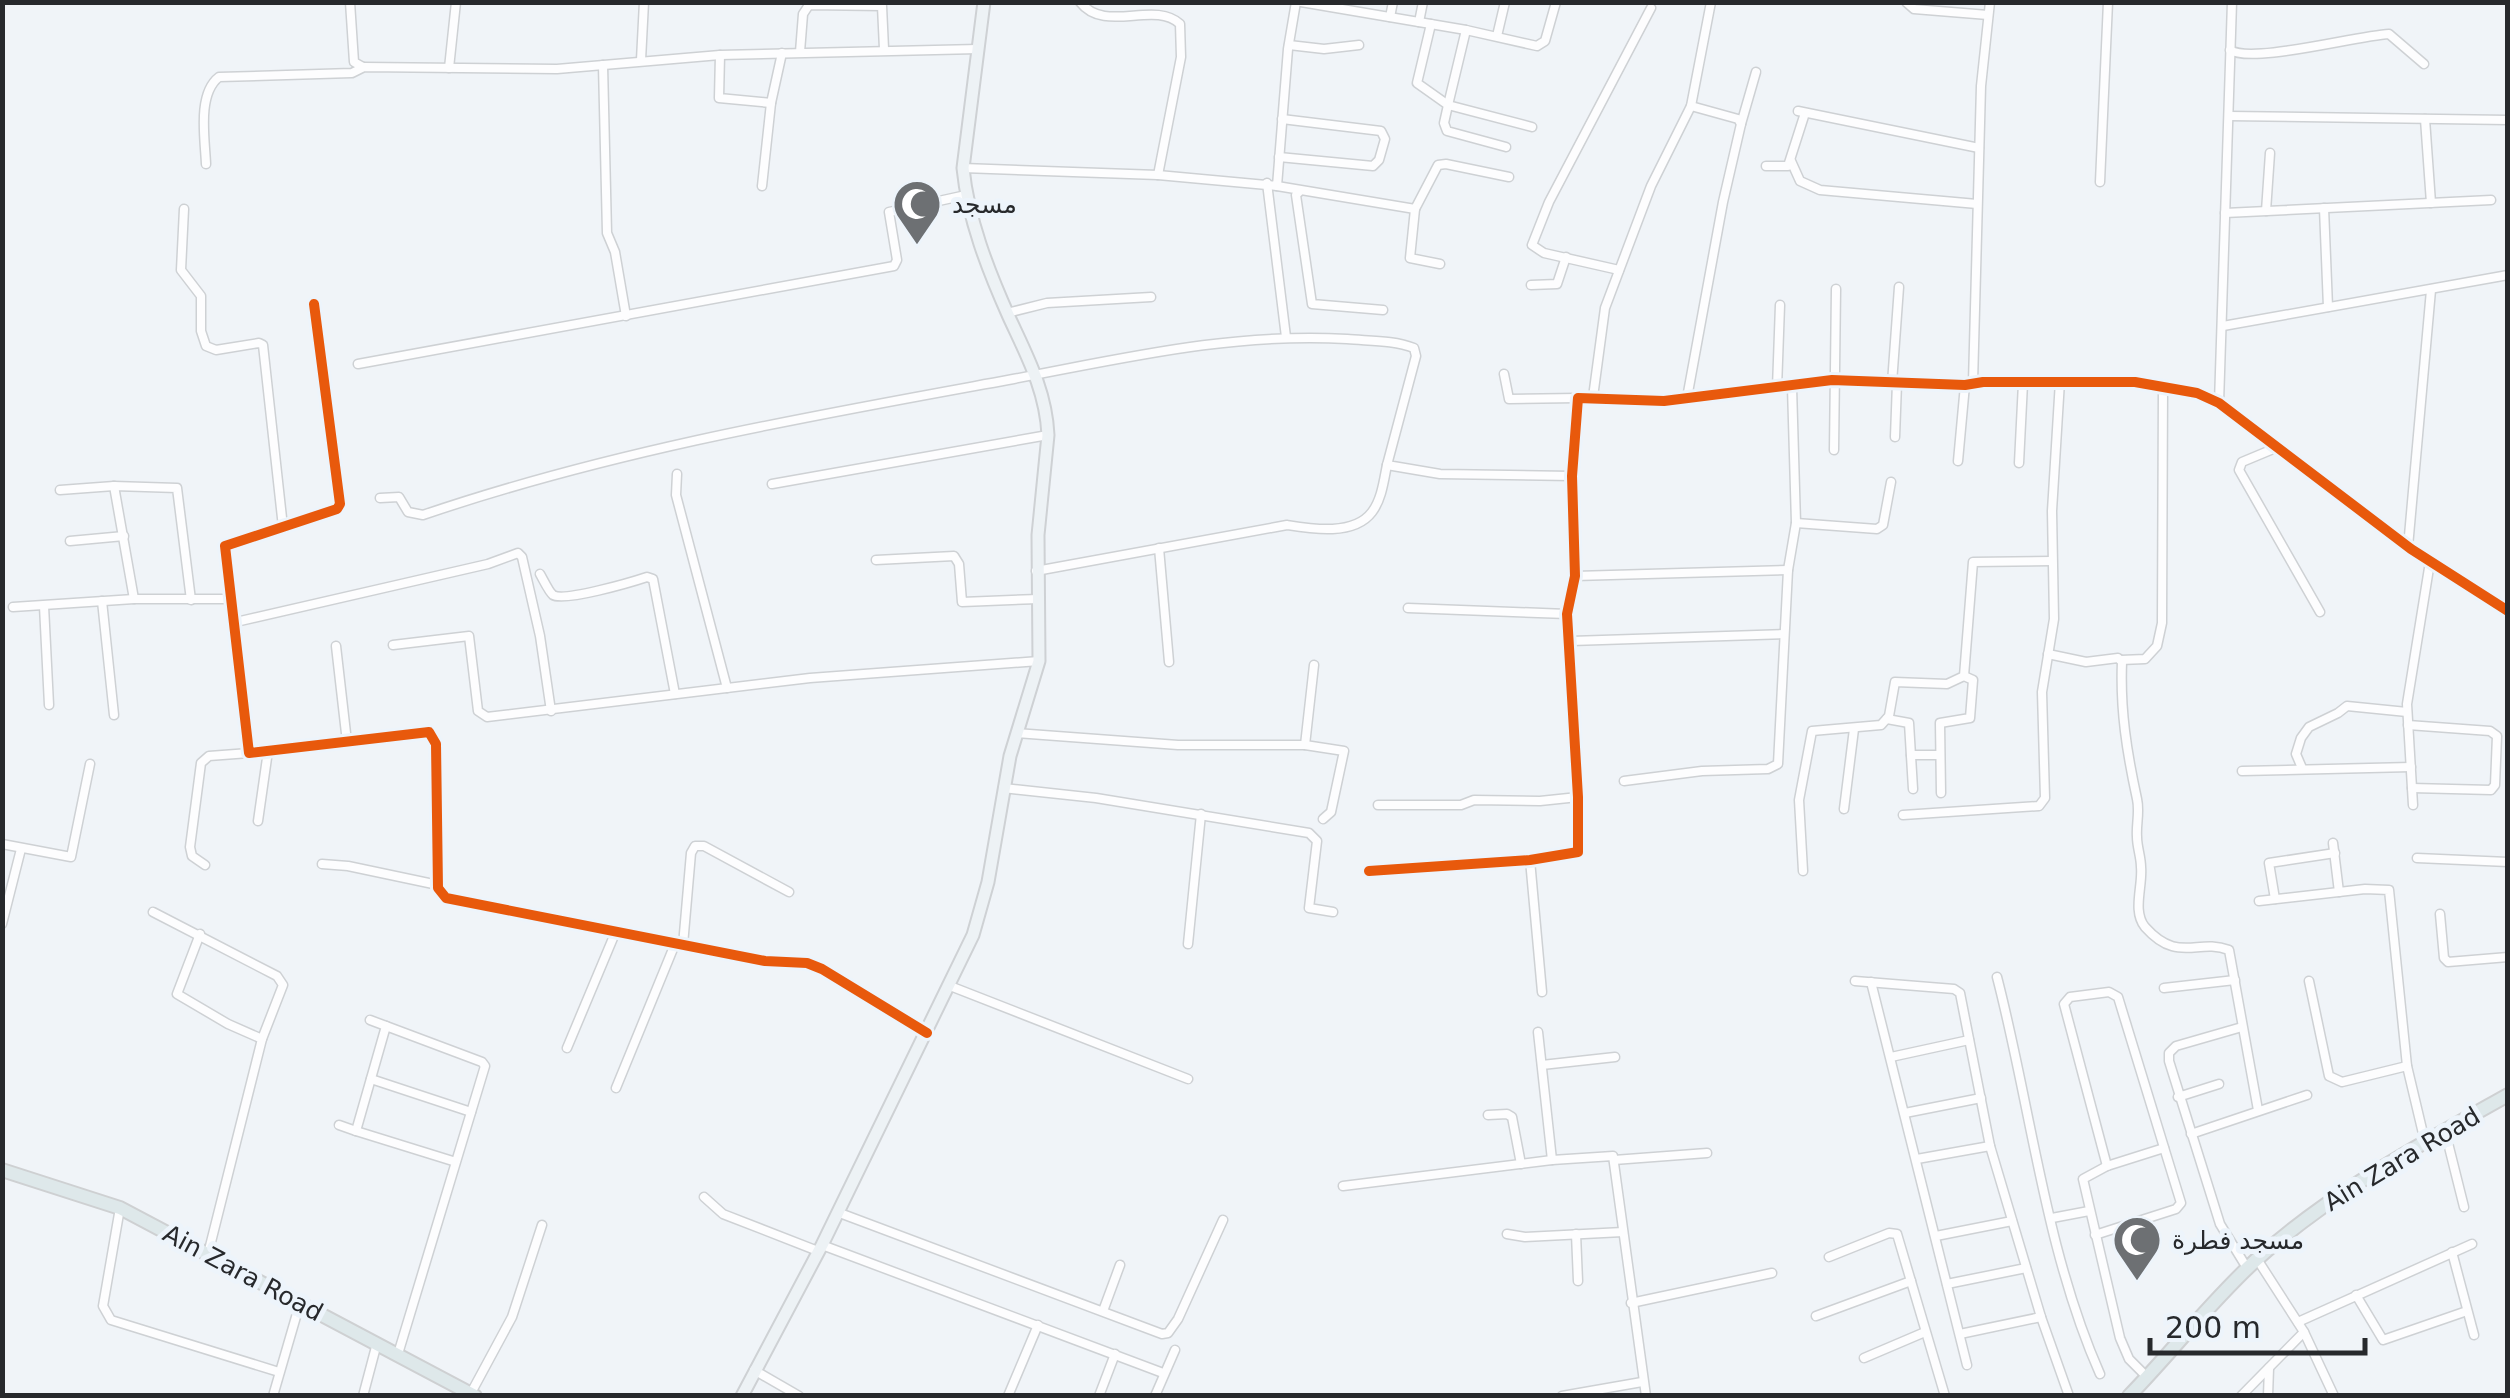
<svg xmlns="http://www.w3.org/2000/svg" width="2510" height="1398" font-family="'DejaVu Sans','Noto Sans Arabic',sans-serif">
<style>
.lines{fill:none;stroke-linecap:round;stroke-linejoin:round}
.minor-casing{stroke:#ced1d4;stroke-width:11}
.secondary-casing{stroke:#ced1d4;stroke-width:15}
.primary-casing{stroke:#ced0d2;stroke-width:16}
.minor{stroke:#fdfdfe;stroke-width:8}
.secondary{stroke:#edf2f5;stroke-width:11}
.primary{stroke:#dee8ea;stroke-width:12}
.cycleway-casing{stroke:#edf4fb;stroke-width:16}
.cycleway{stroke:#e8590c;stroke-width:10}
.labels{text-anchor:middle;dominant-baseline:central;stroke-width:10;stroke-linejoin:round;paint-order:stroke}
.poi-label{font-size:25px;fill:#27292c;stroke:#edf4fb;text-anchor:start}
.street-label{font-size:25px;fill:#27292c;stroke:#edf4fb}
</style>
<rect width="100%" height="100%" fill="#f0f4f8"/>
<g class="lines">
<!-- minor casing -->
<g class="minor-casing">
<g id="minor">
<path d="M350,2l4,60 9,5"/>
<path d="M1080,2c25,32 74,-2 100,22l1,33 -23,118"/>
<path d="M1301,2l165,28 71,16 8,-5 11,-39"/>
<path d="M1906,2l8,7 74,6"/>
<path d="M1390,17l3,-15"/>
<path d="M1419,22l4,-20"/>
<path d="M1431,24l-14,59 31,22 -4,18 3,8 59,16"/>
<path d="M1466,30l-18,75 84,22"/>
<path d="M1497,36l8,-34"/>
<path d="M1289,45l35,4 35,-4"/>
<path d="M2230,50c22,14 125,-14 159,-16l35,30"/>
<path d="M800,52l3,-38 6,-9 73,1 2,43"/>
<path d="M720,55l-1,43 52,5"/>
<path d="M641,60l3,-58"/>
<path d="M603,65l4,168 8,19 11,64"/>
<path d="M449,68l7,-66"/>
<path d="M1798,111l181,37"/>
<path d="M2229,116l279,4"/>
<path d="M2425,119l6,84"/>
<path d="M1741,124l15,-52"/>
<path d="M1279,157l94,9 6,-6 6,-21 -4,-8 -99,-12"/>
<path d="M1791,161l9,20 20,9 157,14"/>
<path d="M206,164c-1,-25 -9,-70 13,-87l133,-4 12,-6 193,2 163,-14 258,-6"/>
<path d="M1766,166h22l17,-53"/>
<path d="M963,168l195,7 119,11 11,-137 8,-47"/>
<path d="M2100,182l8,-180"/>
<path d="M1267,183l19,154"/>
<path d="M762,186l9,-83 11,-50"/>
<path d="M1277,186l138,23 23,-44 8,-1 63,13"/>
<path d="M1299,192l-3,3 16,109 71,6"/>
<path d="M2324,208l4,99"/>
<path d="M184,209l-3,61 20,26v35l5,15 10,4 43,-7 4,2 20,182"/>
<path d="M1415,209l-5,49 30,6"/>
<path d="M2266,211l4,-58"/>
<path d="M2225,213l266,-13"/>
<path d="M1619,270l-75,-17 -12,-8 17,-43 102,-194"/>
<path d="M1531,285l26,-1 9,-27"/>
<path d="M314,304l26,200 -3,5 -112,37 24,207 180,-21 7,12 2,144 8,10 319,63 42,2 15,6 105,64"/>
<path d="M1007,313l40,-10 104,-6"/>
<path d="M2223,326l285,-51"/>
<path d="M358,364l536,-98 3,-6 -8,-48 77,-17"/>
<path d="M1504,374l5,25 69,-1"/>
<path d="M1892,383l7,-96"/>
<path d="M1973,383l8,-297 9,-84"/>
<path d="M1777,388l3,-83"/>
<path d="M1593,397l12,-89 46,-122 40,-80 20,-104"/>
<path d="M1687,398l36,-196 18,-78 -3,-5 -47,-13"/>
<path d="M2219,403l13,-401"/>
<path d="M1895,437l2,-54"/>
<path d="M2278,447l-36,15 -3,8 81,142"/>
<path d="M1834,450l2,-161"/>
<path d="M1958,461l7,-76"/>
<path d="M2019,463l4,-80"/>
<path d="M677,474l-1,21 51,193"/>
<path d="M772,484l276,-49"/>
<path d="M114,486l20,113"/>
<path d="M60,490l54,-4 63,2 14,112"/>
<path d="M380,498l19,-1 9,15 15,3c191,-65 388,-99 585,-135 113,-21 224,-48 339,-41 22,2 47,1 67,9l2,8 -29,109 53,9 132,2"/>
<path d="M1796,523l81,6 6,-4 8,-43"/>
<path d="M70,541l54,-5"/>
<path d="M2408,547l23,-257"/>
<path d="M1159,548l10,114"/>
<path d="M876,560l78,-4 5,8 3,38 76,-3"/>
<path d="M1036,571l251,-46c25,4 67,11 85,-13 10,-13 12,-33 15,-47"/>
<path d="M540,574c3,5 9,18 13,21 11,7 79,-13 94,-18l6,2 22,115"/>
<path d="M1575,576l213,-6"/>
<path d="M102,601l12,114"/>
<path d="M44,606l5,99"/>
<path d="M13,607l121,-8h98"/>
<path d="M1408,608l159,6"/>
<path d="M236,622l252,-58 30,-11 4,4 18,79 11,75"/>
<path d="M1571,641l213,-7"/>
<path d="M393,645l76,-9 9,75 9,6 323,-39 229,-17"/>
<path d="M336,646l11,96"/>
<path d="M2048,654l38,8 32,-4 4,4c-2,48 5,91 15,137 3,13 -1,25 0,38 0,10 4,20 4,30 2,19 -9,44 4,60 33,37 52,11 84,23l29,160"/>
<path d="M2121,660l24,-1 12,-13 5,-23 1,-238"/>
<path d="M1887,719l22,4 4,66"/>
<path d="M2408,725l82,6 7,5 -2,49 -4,5 -79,-2"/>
<path d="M1016,733l162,12h127l9,-80"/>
<path d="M1305,745l39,6 -13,61 -8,7"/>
<path d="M1911,755h29"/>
<path d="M2302,768l-6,-14 5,-16 8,-11 29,-14 9,-7 60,6"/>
<path d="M2242,771l169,-4"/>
<path d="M1624,781l78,-10 66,-2 10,-5 10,-194 8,-47 -4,-136"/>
<path d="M1003,788l93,10 213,35 8,8 -8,67 24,4"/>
<path d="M1941,793l-1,-70 30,-5 3,-38 -9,-4"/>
<path d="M1378,805h83l13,-5 66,1 38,-4"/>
<path d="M2413,805l-6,-101 23,-142"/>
<path d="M1844,809l10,-80"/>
<path d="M1903,815l136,-9 6,-8 -3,-106 12,-73 -2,-108 8,-130"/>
<path d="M258,821l10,-70"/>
<path d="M2333,843l6,49"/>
<path d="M2,844l69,13 19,-93"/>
<path d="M2417,858l91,4"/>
<path d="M1530,860l12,132"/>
<path d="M322,864l26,2 90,19"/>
<path d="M205,865l-13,-9 -2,-9 11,-84 8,-7 40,-3"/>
<path d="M1369,871l161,-11 48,-8v-55l-11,-183 8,-38 -3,-100 6,-78 86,3 168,-21 133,5 18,-3h152l62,11 22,10 192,146 97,62"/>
<path d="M1803,871l-4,-71 13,-69 69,-6 8,-9 6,-34 52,2 17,-8 9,-114 79,-1"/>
<path d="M2275,899l-6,-36 66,-10"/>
<path d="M2259,901l106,-12 24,1 18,176 18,76"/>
<path d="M153,912l124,64 6,9 -21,54 -54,215"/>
<path d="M2440,914l4,44 4,4 60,-5"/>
<path d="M2,924l19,-75"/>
<path d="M200,934l-23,60 51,30 34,15"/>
<path d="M1188,944l13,-130"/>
<path d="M683,945l8,-92 4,-7h9l85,46"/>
<path d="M1997,977c34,131 48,273 103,397"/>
<path d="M1855,981l99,8 6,4 30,153 51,171 28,79"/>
<path d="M2309,981l20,95 13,6 65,-16"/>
<path d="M1871,982l96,383"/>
<path d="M950,986l238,93"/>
<path d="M2164,988l71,-8"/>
<path d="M370,1020l16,6"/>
<path d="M2242,1027l-66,19 -7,7v8l51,163 27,44"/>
<path d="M1538,1032l14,128"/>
<path d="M567,1048l49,-117"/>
<path d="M1891,1057l78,-17"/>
<path d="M1542,1065l73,-8"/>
<path d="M371,1079l100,33"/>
<path d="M616,1088l59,-144"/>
<path d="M2178,1097l41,-13"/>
<path d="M1905,1113l76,-15"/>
<path d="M1488,1115l19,-1 5,3 9,47"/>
<path d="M339,1125l17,6"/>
<path d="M2445,1131l19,76"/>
<path d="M2191,1134l116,-39"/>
<path d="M1917,1159l73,-13"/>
<path d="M1614,1160l93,-7"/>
<path d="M1343,1186l209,-26 61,-4 33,240"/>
<path d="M704,1197l19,17 95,37"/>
<path d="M120,1208l-17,98 8,14 168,52"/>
<path d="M837,1212l325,122 6,-1 10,-14 45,-99"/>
<path d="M2052,1218l37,-7"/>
<path d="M1507,1234l18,3 98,-5"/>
<path d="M1576,1234l2,47"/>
<path d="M2095,1235l81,-26 5,-6 -63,-206 -9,-5 -39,5 -6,7 43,162"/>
<path d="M1936,1236l76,-15"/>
<path d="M822,1245l341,128"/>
<path d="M2452,1252l22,83"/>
<path d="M1829,1257l60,-24 8,1 48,162"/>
<path d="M2257,1259l47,73 30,64"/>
<path d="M1947,1284l79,-16"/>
<path d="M2356,1295l27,45 84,-29"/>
<path d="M1631,1303l141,-30"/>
<path d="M1103,1311l17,-46"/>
<path d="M1816,1316l95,-35"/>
<path d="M2298,1322l174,-78"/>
<path d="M1960,1334l81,-17"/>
<path d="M398,1354l87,-288 -3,-4 -96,-36 -30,105 100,31"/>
<path d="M1864,1358l61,-26"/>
<path d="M754,1370l45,26"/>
<path d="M2147,1377l-18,-18 -9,-21 -37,-159 24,-13 57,-18"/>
<path d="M471,1393l41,-76 30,-92"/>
<path d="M273,1396l27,-93"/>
<path d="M363,1396l14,-53"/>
<path d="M1008,1396l30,-71"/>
<path d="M1099,1396l16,-42"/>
<path d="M1155,1396l20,-46"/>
<path d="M1562,1396l80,-14"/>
<path d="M2241,1396l63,-64"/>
<path d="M2268,1396l1,-28"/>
</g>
</g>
<!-- secondary casing -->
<g class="secondary-casing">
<path id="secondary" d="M742,1396l80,-151 151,-310 15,-53 22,-126 29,-95 -1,-126 10,-100c-2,-44 -21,-79 -39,-118 -21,-47 -41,-98 -46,-149l21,-166"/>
</g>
<!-- primary casing -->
<g class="primary-casing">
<g id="primary">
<path d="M2,1170l118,38 355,188"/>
<path d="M2129,1396c43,-44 81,-94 127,-136 74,-67 165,-116 252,-165"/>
</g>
</g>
<!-- minor -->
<use href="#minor" class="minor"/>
<!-- secondary -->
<use href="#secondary" class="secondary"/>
<!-- primary -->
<use href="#primary" class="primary"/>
<!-- cycleway casing -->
<g class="cycleway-casing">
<g id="cycleway">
<path d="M314,304l26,200 -3,5 -112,37 24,207 180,-21 7,12 2,144 8,10 319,63 42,2 15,6 105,64"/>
<path d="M1369,871l161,-11 48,-8v-55l-11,-183 8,-38 -3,-100 6,-78 86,3 168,-21 133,5 18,-3h152l62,11 22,10 192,146 97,62"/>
</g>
</g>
<!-- cycleway -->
<use href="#cycleway" class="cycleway"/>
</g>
<!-- icons -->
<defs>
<g id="mosque-pin" transform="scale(2.5)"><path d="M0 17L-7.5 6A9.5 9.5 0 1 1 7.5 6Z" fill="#6d7073" stroke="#edf4fb"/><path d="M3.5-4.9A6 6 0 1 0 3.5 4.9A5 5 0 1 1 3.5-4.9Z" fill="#fff"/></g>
</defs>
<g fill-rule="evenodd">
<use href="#mosque-pin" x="917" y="204"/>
<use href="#mosque-pin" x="2137" y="1240"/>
</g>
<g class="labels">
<!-- poi labels -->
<g class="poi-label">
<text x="952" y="204">مسجد</text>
<text x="2172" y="1240">مسجد فطرة</text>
</g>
<!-- street labels -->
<g class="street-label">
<text transform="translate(2402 1159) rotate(-31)">Ain Zara Road</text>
<text transform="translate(243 1273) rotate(28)">Ain Zara Road</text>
</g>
</g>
<!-- border -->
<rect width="2510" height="1398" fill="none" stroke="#27292c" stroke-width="10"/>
<!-- scale -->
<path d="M2150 1338v15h215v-15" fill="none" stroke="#27292c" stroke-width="5"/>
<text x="2165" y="1338" font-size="30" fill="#27292c" stroke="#edf4fb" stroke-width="8" paint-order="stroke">200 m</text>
</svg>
